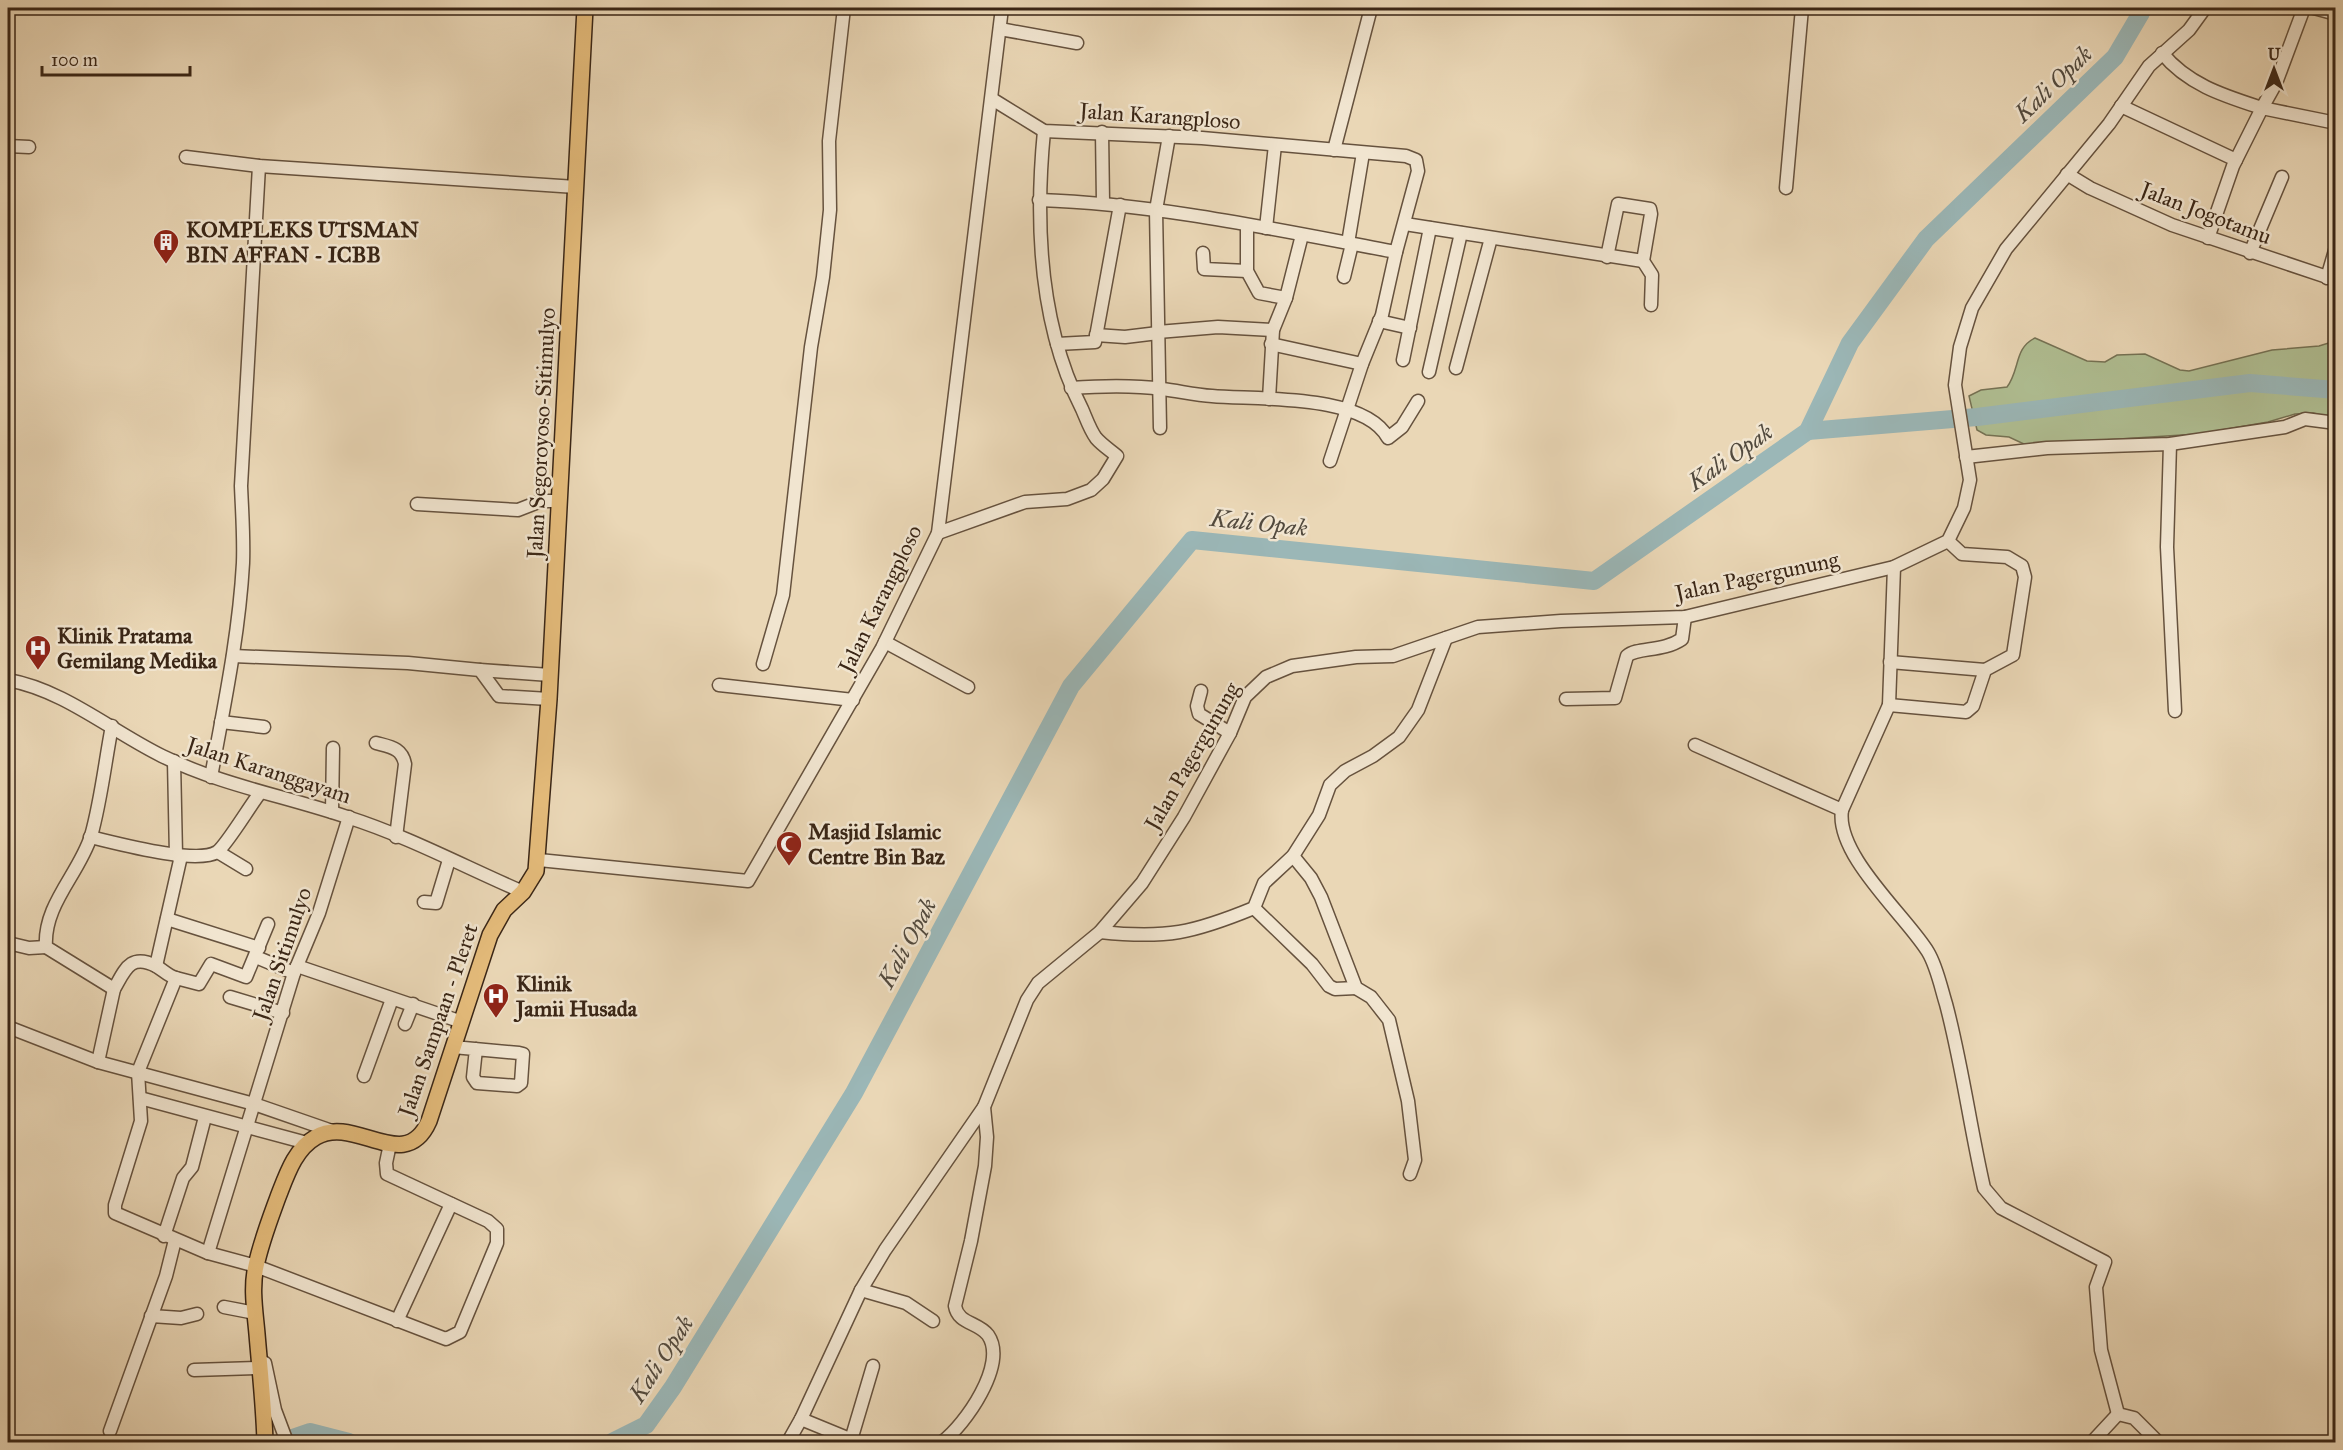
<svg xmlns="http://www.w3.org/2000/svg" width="2343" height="1450" font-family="'IM FELL Great Primer',serif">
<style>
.green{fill:#b0bf93;stroke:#757254;stroke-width:1.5}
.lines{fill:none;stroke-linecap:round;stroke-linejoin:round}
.river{stroke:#9bb7b7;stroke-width:18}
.minor-casing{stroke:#66523e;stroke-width:15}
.major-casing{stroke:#3a2616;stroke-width:18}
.minor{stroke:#f1e5d0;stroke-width:12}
.major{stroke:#e5bc7b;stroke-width:15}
.labels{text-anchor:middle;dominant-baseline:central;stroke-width:5;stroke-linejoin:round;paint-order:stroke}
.street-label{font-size:22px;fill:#3a2616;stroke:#f1e5d0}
.poi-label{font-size:22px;font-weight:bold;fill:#3a2616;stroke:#f1e5d0;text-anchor:start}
.water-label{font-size:24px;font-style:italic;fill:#524a3e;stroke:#f1e5d0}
</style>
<rect width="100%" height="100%" fill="#ead7b6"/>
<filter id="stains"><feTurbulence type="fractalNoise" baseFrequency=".00333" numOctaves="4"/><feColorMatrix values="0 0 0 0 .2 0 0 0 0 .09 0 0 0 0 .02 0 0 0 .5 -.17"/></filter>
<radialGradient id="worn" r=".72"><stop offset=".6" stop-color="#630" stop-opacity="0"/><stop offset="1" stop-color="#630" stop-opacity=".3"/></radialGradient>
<!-- green -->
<path class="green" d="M2035,338l52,23 18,1 12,-7 28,-1 35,16 9,1 83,-21 47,-4 16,-5v144l-3,-6 -2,-62 -17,-4 -18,1 -27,8 -70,12 -172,11 -17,-8 -23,-2 -9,-5 -8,-34 12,-6 26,-3c13,-17 7,-39 28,-49z"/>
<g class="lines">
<!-- river -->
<g class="river">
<path d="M1808,431l169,-14 273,-34 86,7"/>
<path d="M281,1442l29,-10 39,10"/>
<path d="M612,1442l34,-17 27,-38 181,-294 217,-407 121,-146 402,41 214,-150 42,-88 76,-104 189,-182 26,-44 -1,-5"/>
</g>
<!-- minor casing -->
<g class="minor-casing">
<g id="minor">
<path d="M2314,8l22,6"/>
<path d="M1000,29l77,14"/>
<path d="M2162,53c26,32 63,43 100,55l14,-25 28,-75"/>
<path d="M992,99l52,32 158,7 204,18 10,4 2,11 -22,81 -14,63 -20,49 -32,97"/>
<path d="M2121,106l115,54"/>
<path d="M1102,132l1,70"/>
<path d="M8,146l21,1"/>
<path d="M1334,150l37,-142"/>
<path d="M186,157l73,9 317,21"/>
<path d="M2067,174l23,14 82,37 164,55"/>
<path d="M2336,184v10"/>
<path d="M1786,188l16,-180"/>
<path d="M1039,200c120,4 238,30 357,52"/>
<path d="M1405,224l238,37"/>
<path d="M1247,226v45l12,22 27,5"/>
<path d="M1266,228l9,-83"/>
<path d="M2208,238l25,-72 29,-58 74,15"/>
<path d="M1348,243l15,-90"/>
<path d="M1203,253l1,16 43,2"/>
<path d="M2250,253l32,-76"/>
<path d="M1607,257l11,-53 32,5 1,5 -8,47 9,14 -1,30"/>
<path d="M1344,277l8,-33"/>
<path d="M2327,278l9,-31"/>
<path d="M1379,321l31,7"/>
<path d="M1158,332l60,-5 55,3"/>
<path d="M1096,335l29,2 33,-4"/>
<path d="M1057,344l38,-2 25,-137"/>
<path d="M1271,344l91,20"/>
<path d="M1403,360l27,-132"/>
<path d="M1456,368l35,-130"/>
<path d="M1429,372l32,-139"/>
<path d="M1071,388c29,-2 62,-3 91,1 17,2 33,6 50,7 44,4 152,-3 176,42l14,-11 16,-26"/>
<path d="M1269,399l4,-69 13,-32 16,-63"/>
<path d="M1160,428l-4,-218 13,-74"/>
<path d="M2170,444l-3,103 8,164"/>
<path d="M1966,457l81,-9 123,-4 115,-17 20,-8 31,4"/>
<path d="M417,504l101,6 23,-9h18"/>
<path d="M938,533l87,-31 42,-3 24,-9 12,-11 14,-23c-7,-6 -15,-11 -21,-18 -6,-8 -10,-20 -14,-29 -43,-84 -47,-186 -38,-278"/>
<path d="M1894,567l-5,138 -47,105c-7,45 65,107 86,142 9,15 13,36 18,52 16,60 24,123 38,184l17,20 104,54 -9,25 5,63 17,64"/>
<path d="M885,642l83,45"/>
<path d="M233,656l175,7 72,7 19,26 50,3"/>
<path d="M1890,662l95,8"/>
<path d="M763,664l20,-69 28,-248 12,-70 7,-67 -1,-69 15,-133"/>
<path d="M480,670l70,5"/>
<path d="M8,680c56,10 103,51 154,76 59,29 123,40 185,61 60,19 118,50 176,75"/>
<path d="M719,685l134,15"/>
<path d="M1201,691l-4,15 2,8 31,19"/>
<path d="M1566,699l49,-1 12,-42c10,-9 36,-4 55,-17l3,-22"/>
<path d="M1889,705l77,7 7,-6 12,-36 28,-15 12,-78 -3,-11 -15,-9 -45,-3 -14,-13"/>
<path d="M221,722l43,5"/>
<path d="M112,726c-7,36 -11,75 -21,110 -12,38 -48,69 -45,111l68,42c11,-19 16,-36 42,-23 7,4 12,10 20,12l-38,94 3,49 -26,84v8l93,40 48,13 190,73 14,-7 37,-89v-14l-9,-8 -101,-47 -1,-11 4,-19"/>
<path d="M376,743c15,4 26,5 29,21l-9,73"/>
<path d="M1695,745l147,65"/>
<path d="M174,761l2,94"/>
<path d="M211,777c13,-71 28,-142 32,-214 1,-26 -1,-52 -2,-77l18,-320"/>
<path d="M332,812l1,-64"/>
<path d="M90,837c26,6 106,28 127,15 9,-6 34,-48 43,-59"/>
<path d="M218,852l28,17"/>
<path d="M1293,856l18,22 10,19 35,91 15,9 18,23 19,81 7,59 -5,14"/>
<path d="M539,860l209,21 134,-233 56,-115 64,-525"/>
<path d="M424,902l12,1 13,-43"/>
<path d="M1254,908l58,56 17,22 6,3 21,-1"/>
<path d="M167,919l92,29"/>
<path d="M1100,932c67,7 93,1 154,-24l10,-25 29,-27 26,-41 11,-30 15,-14 28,-15 26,-19 19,-27 28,-72"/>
<path d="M8,943l21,5 17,-1"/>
<path d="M256,957l38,16"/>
<path d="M156,966l25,-110"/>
<path d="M297,966l162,55"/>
<path d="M176,978l23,6 12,-20 35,13 22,-53"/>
<path d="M114,989l-16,73 156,42 78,27"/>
<path d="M230,997l53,16"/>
<path d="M405,1024l8,-20"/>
<path d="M8,1027l90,35"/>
<path d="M453,1047l66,6 4,1 -2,29 -4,3 -40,-3 -4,-6 3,-28"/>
<path d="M364,1076l28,-77"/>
<path d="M140,1098l167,45"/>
<path d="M164,1236l19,-58 9,-11 13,-50"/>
<path d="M208,1253l86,-280 25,-60 30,-96"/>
<path d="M861,1290l45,13 27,18"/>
<path d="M224,1307l31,6"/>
<path d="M151,1316l30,2 16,-4"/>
<path d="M397,1321l54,-117"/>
<path d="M265,1363l10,47 12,32"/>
<path d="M194,1370l66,-2"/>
<path d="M2118,1414l16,4 24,24"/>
<path d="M801,1419l56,23"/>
<path d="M110,1431l56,-155 9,-36"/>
<path d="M851,1440l22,-74"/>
<path d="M788,1442l13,-23 60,-129 24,-40 99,-143"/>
<path d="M942,1442c23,-17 66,-78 46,-107 -10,-13 -30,-11 -33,-29l16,-65 14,-75 2,-29 -3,-30 43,-107 11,-17 62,-51 42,-49 42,-66 46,-84 15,-36 21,-20 26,-11 64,-9 37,-1 85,-29 83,-6 124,-4 209,-50 54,-26 16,-33 6,-28 -15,-95 5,-38 12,-39 34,-59 103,-125 40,-58 40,-36 16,-22"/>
<path d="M2092,1442l26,-28"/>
</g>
</g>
<!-- major casing -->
<g class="major-casing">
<path id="major" d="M265,1442c-1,-36 -5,-72 -8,-108 -2,-23 -6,-46 -1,-68 5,-24 14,-47 22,-69 9,-23 17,-48 38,-60 39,-23 89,39 113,-16l61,-186 14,-25 19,-18 13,-21 13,-172 36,-691"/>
</g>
<!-- minor -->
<use href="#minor" class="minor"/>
<!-- major -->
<use href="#major" class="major"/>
</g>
<!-- icons -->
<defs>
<g id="building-pin" transform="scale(1.35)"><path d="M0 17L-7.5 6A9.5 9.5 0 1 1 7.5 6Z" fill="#8f2418" stroke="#f1e5d0"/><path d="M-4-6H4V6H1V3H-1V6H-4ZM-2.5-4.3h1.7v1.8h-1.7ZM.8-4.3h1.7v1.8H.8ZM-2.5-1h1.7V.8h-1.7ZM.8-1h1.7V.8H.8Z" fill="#fff"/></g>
<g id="hospital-pin" transform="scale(1.35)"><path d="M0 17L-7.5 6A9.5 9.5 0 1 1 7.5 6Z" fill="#8f2418" stroke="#f1e5d0"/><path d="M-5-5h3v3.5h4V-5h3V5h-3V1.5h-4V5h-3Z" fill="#fff"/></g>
<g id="mosque-pin" transform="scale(1.35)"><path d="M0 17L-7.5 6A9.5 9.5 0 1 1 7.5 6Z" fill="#8f2418" stroke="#f1e5d0"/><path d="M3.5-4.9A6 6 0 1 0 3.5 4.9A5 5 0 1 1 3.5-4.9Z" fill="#fff"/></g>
</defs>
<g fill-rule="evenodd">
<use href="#building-pin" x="166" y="242"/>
<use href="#hospital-pin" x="38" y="648"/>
<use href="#mosque-pin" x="789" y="844"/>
<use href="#hospital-pin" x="496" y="996"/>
</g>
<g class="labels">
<!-- street labels -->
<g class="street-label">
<text transform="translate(1160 116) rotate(4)">Jalan Karangploso</text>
<text transform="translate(2206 213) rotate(21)">Jalan Jogotamu</text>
<text transform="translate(541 433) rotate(-87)">Jalan Segoroyoso-Sitimulyo</text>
<text transform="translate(1757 576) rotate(-12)">Jalan Pagergunung</text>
<text transform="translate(880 599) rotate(-64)">Jalan Karangploso</text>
<text transform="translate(1192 756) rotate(-60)">Jalan Pagergunung</text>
<text transform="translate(269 770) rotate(18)">Jalan Karanggayam</text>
<text transform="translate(282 954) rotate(-71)">Jalan Sitimulyo</text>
<text transform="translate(438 1020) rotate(-71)">Jalan Sampaan - Pleret</text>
</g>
<!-- poi labels -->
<g class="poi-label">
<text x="186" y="229">KOMPLEKS UTSMAN<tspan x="186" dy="25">BIN AFFAN - ICBB</tspan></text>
<text x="57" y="635">Klinik Pratama<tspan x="57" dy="25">Gemilang Medika</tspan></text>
<text x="808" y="831">Masjid Islamic<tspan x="808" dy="25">Centre Bin Baz</tspan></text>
<text x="516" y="983">Klinik<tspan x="516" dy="25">Jamii Husada</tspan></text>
</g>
<!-- water labels -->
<g class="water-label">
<text transform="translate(2053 84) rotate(-44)">Kali Opak</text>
<text transform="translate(1730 457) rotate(-35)">Kali Opak</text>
<text transform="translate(1259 523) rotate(6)">Kali Opak</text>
<text transform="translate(907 943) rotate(-62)">Kali Opak</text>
<text transform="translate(661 1359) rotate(-57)">Kali Opak</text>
</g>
</g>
<!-- margin -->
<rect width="2343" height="1450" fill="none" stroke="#ead7b6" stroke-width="30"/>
<rect x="9" y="9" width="2325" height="1432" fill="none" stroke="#3a2616" stroke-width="3"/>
<rect x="15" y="15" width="2313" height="1420" fill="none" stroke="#3a2616" stroke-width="1.5"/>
<!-- north arrow -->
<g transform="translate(2274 69)" stroke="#f1e5d0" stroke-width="4.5" paint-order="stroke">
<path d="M0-4.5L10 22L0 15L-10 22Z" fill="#3a2616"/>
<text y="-9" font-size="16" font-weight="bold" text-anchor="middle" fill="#3a2616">U</text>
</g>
<!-- scale -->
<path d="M42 66v9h148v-9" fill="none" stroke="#3a2616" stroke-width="3"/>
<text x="51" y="66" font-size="18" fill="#3a2616" stroke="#f1e5d0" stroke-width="4.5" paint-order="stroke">100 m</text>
<rect width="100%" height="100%" filter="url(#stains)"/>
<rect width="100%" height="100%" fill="url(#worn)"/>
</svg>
